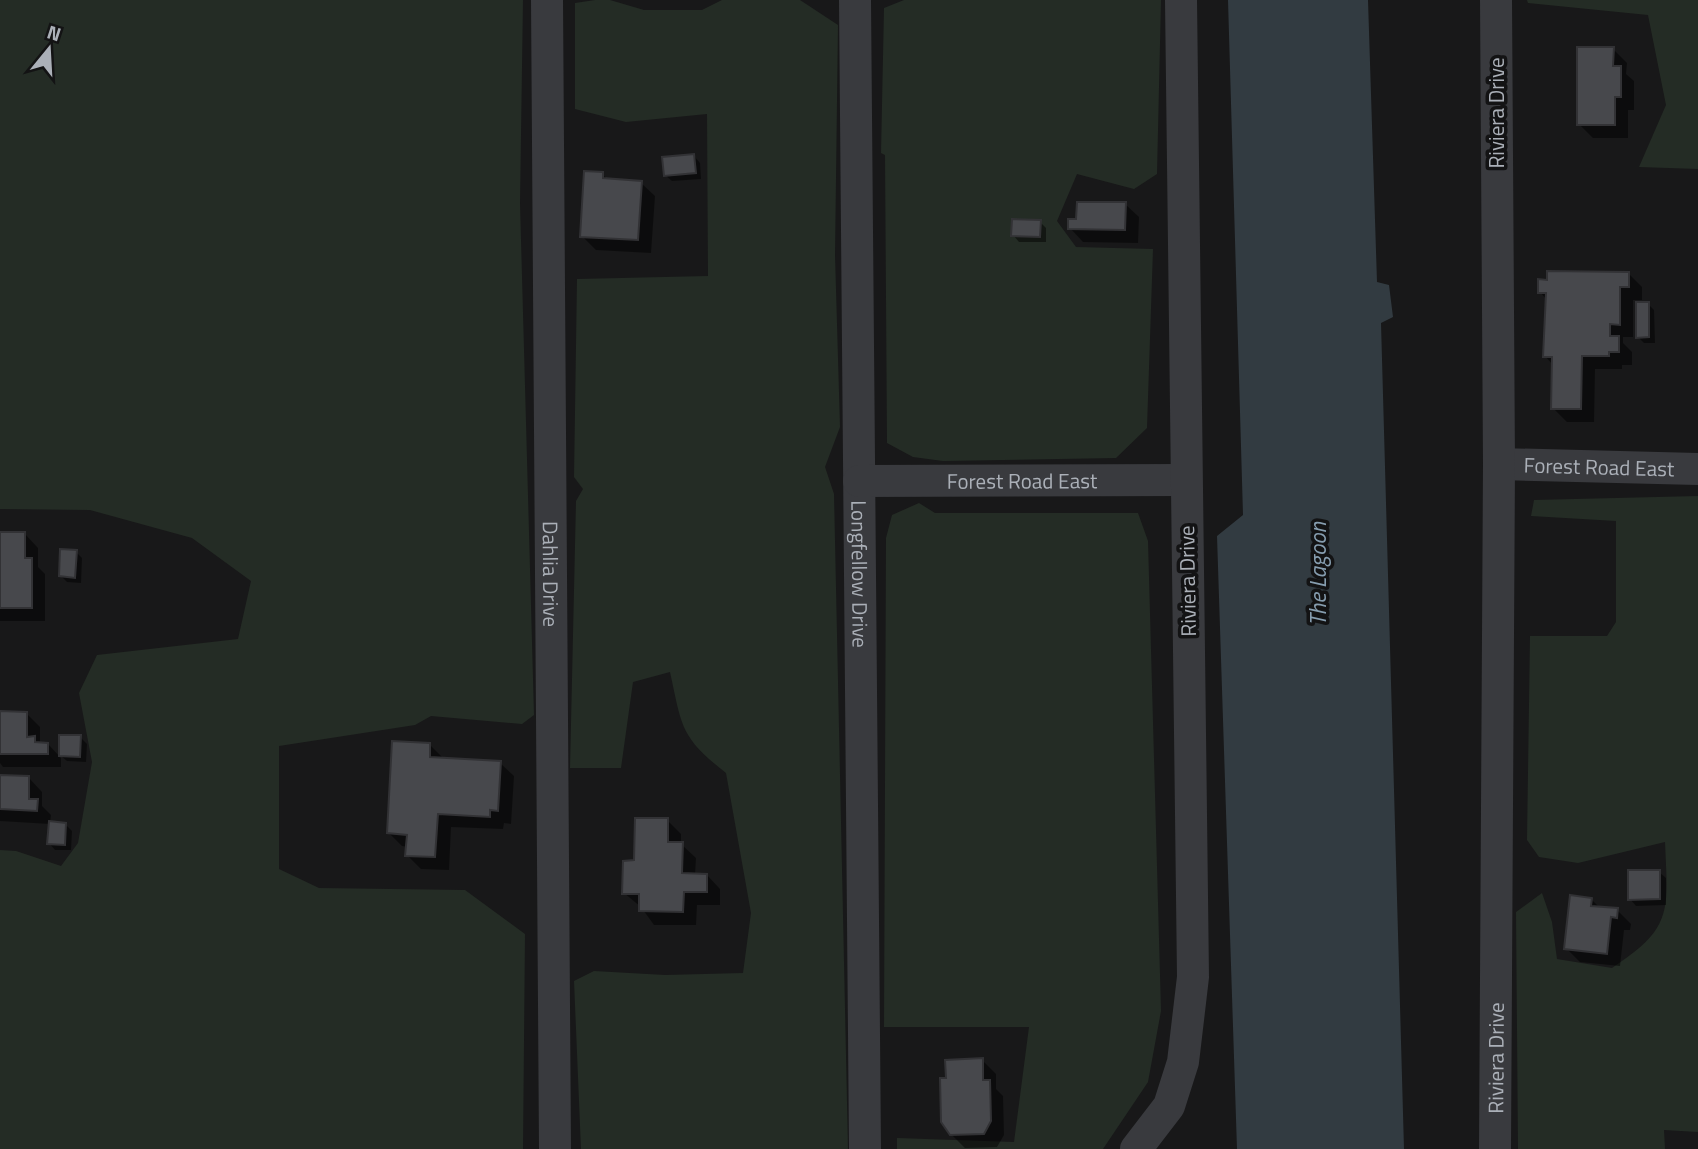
<svg xmlns="http://www.w3.org/2000/svg" width="1698" height="1149" font-family="'Titillium Web',sans-serif">
<style>
.green{fill:#242c25}
.water{fill:#323b41}
.shadow{fill:#0007}
.building{fill:#47484c;stroke:#323235;stroke-width:2}
.lines{fill:none;stroke-linecap:round;stroke-linejoin:round}
.minor{stroke:#393a3e;stroke-width:32}
.labels{text-anchor:middle;dominant-baseline:central;stroke-width:7;stroke-linejoin:round;paint-order:stroke}
.street-label{font-size:21px;fill:#abb0b8;stroke:#131314}
.water-label{font-size:23px;font-style:italic;fill:#869daf;stroke:#131314}
</style>
<rect width="100%" height="100%" fill="#181819"/>
<!-- green -->
<g class="green">
<path d="M0,0h523l-3,203 14,512 -12,9 -91,-8 -16,9 -136,21v123l40,19 146,2 60,44 -2,215h-523v-299l16,1 45,15 17,-23 14,-81 -13,-69 18,-38 141,-16 13,-58 -59,-43 -102,-28 -90,-1z"/>
<path d="M595,0h15l34,10h58l20,-10h78l38,25 -3,230 5,172 -15,40 9,27 14,655h-267l-7,-168 20,-10 71,4 78,-2 8,-60 -25,-140c-46,-36 -44,-46 -56,-101l-37,10 -12,86h-51l6,-267 7,-12 -9,-12 3,-198 131,-3 -1,-162 -81,8 -51,-13v-106z"/>
<path d="M904,0h257l-4,174 -23,15 -57,-15 -20,47 19,26 77,2 -6,179 -31,30 -173,3 -30,-4 -26,-14 -2,-288 -4,-2 3,-145z"/>
<path d="M1527,0h171v169l-59,-2 27,-62 -18,-90 -120,-12z"/>
<path d="M1698,496v636l-34,-2 1,19h-147l-2,-237 26,-19 10,29 5,37 55,9c61,-40 56,-56 53,-126l-87,21 -39,-6 -12,-17 3,-204h77l9,-14v-101l-85,-5 3,-16z"/>
<path d="M919,503l16,10h203l10,28 13,470 -13,71 -45,67h-206v-11l117,4 15,-115h-145l2,-489 6,-23z"/>
</g>
<!-- water -->
<path class="water" d="M1228,0h140l9,282 12,3 4,32 -12,6 23,826h-167l-20,-613 26,-21z"/>
<!-- shadow -->
<g class="shadow">
<path d="M1613,49l14,14 -1,11 8,7v29h-6v28h-35l-14,-14z"/>
<path d="M694,156l6,7 1,16 -29,2 -7,-6z"/>
<path d="M602,174l7,7 32,2 14,13 -4,57 -55,-3 -14,-14z"/>
<path d="M1125,204l14,13 -1,26 -55,-1 -13,-14z"/>
<path d="M1040,222l6,6v14h-27l-6,-7z"/>
<path d="M1629,274l13,13v13h-9v37h-10v6l9,9v13h-10v4h-27l-1,53h-27l-14,-14v-43l-8,-9 2,-56 -7,-8z"/>
<path d="M1648,304l6,6 1,33h-11l-6,-6z"/>
<path d="M0,534h25l13,14v19l7,7v47h-45z"/>
<path d="M76,552l6,6 -1,25 -14,-1 -6,-6z"/>
<path d="M0,713h26l14,14v17h8l13,14v-21h19l7,7 -1,18 -19,-1 -6,-5v11h-58l-3,-4z"/>
<path d="M430,745l14,14 56,4 14,13 -3,48 -7,-1 -1,6 -52,-2 -2,43 -28,-1 -14,-14 1,-8 -6,-1 -14,-14z"/>
<path d="M0,776l29,2 13,14v14l9,9 -1,8 15,1 7,7 -1,19h-16l-6,-7 1,-19 -50,-3z"/>
<path d="M667,820l14,14v10l15,14 -1,17h12l13,14v16h-23l-1,20h-42l-13,-18 -17,-14 12,-31z"/>
<path d="M1659,872l7,6v27l-30,1 -6,-7z"/>
<path d="M1591,899l9,9 17,2 14,14 -1,6h-6l-4,36 -40,-4 -14,-14z"/>
<path d="M982,1060l14,14v15l7,7 1,39 -7,12 -32,1 -14,-14 -3,-54z"/>
</g>
<!-- building -->
<g class="building">
<path d="M1577,47h37l-1,19h8v31h-6v28h-38z"/>
<path d="M694,154l2,19 -32,3 -2,-19z"/>
<path d="M584,171l19,1v6l39,3 -4,59 -58,-3z"/>
<path d="M1077,202h49l-1,28 -57,-1v-10h8z"/>
<path d="M1012,219l29,1 -1,17 -29,-1z"/>
<path d="M1547,271l82,1v15h-9v38l-10,-1v12h9v16h-10v4h-27l-1,53h-30l1,-52h-9l3,-64h-8v-14l9,1z"/>
<path d="M1636,302h13v35l-13,1z"/>
<path d="M0,532h25v26h7v50h-32z"/>
<path d="M60,549l17,1 -2,28 -16,-2z"/>
<path d="M0,711l27,1v25l8,-1v6l13,1v11h-48z"/>
<path d="M59,735h22l-1,22 -21,-1z"/>
<path d="M392,741l38,2v14l71,4 -3,50 -8,-1v7l-52,-3 -3,43 -30,-1 2,-21 -20,-2z"/>
<path d="M0,775l29,1v23h9l-1,12 -37,-2z"/>
<path d="M635,818h33v24h15l-1,31 25,1v18h-23l-1,20 -44,-1v-17h-17l1,-33 11,-1z"/>
<path d="M49,821l17,2 -1,22 -18,-1z"/>
<path d="M1628,870h32v29l-32,1z"/>
<path d="M1570,895l22,3 -1,8 27,2 -1,10 -6,-1 -4,37 -43,-5z"/>
<path d="M983,1058v22h7l1,41 -7,13 -34,1 -9,-13 -1,-44h6l-1,-18z"/>
</g>
<g class="lines">
<!-- minor -->
<g class="minor">
<path id="s1" d="M547,0l8,1149"/>
<path id="s2" d="M855,0l10,1149"/>
<path id="s3" d="M1499,464l199,5"/>
<path id="s4" d="M859,481l327,-1"/>
<path d="M1136,1149l33,-43 14,-44 10,-85 -12,-977"/>
<path id="s5" d="M1495,1149l4,-685 -3,-464"/>
</g>
</g>
<g class="labels">
<!-- street labels -->
<g class="street-label">
<text transform="translate(1496 113) rotate(-90)">Riviera Drive</text>
<text stroke="none"><textPath href="#s3" startOffset="100">Forest Road East</textPath></text>
<text stroke="none"><textPath href="#s4" startOffset="163">Forest Road East</textPath></text>
<text stroke="none"><textPath href="#s1" startOffset="574">Dahlia Drive</textPath></text>
<text stroke="none"><textPath href="#s2" startOffset="574">Longfellow Drive</textPath></text>
<text transform="translate(1187 581) rotate(-91)">Riviera Drive</text>
<text stroke="none"><textPath href="#s5" startOffset="91">Riviera Drive</textPath></text>
</g>
<!-- water labels -->
<g class="water-label">
<text transform="translate(1317 574) rotate(-90)">The Lagoon</text>
</g>
</g>
<!-- north arrow -->
<g transform="translate(49 49) rotate(18)" stroke="#131314" stroke-width="5" paint-order="stroke">
<path d="M0-5L12 26L0 18L-12 26Z" fill="#abb0b8"/>
<text y="-10" font-size="19" font-weight="bold" text-anchor="middle" fill="#abb0b8">N</text>
</g>
</svg>
